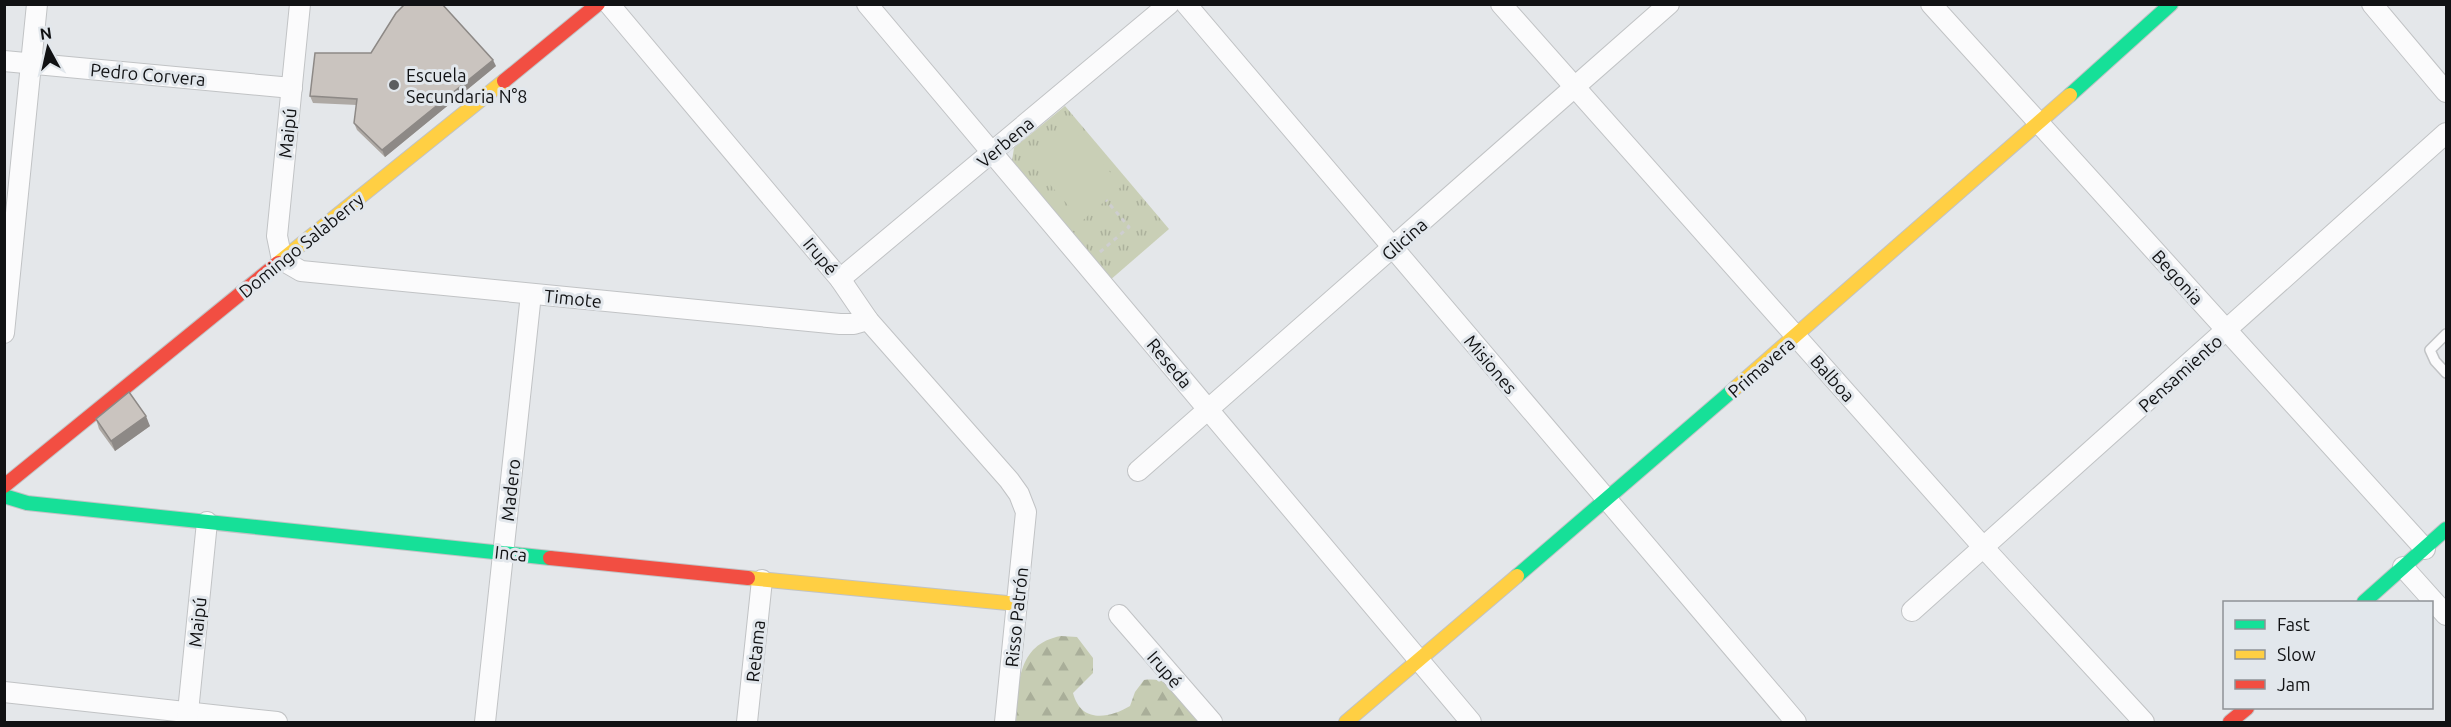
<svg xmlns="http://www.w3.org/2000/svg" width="2451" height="727" font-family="Ubuntu,sans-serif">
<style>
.forest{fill:url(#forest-firs)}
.park{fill:url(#park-tufts)}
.pitch{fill:#c9cfb6}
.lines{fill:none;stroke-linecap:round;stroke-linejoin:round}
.lane-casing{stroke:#c1c3c5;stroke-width:12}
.street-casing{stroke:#c1c3c5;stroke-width:22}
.fast-casing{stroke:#c1c3c5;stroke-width:16}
.slow-casing{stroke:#c1c3c5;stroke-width:16}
.jam-casing{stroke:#c1c3c5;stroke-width:16}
.path{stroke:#cececf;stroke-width:3;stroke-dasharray:4.5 4.5;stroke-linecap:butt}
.lane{stroke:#fbfbfc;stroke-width:9}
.street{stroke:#fbfbfc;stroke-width:20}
.fast{stroke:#16e098;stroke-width:14}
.slow{stroke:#ffcf43;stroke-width:14}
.jam{stroke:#f24e42;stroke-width:14}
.wall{fill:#aea9a4}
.shaded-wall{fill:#8d8986}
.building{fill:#cac4bf;stroke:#8d8986;stroke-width:1.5}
.poi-dot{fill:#5b5d5f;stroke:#e2e7ec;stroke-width:2}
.labels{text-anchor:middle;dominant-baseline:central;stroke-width:6;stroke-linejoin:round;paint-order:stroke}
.street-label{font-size:18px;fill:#111214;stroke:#e2e7ec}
.poi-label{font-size:18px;fill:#111214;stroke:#e2e7ec;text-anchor:start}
</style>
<defs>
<pattern id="forest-firs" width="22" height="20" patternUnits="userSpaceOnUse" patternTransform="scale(1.5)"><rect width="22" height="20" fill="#c6ccb3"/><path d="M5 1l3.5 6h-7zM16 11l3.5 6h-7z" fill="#a9ae99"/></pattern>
<pattern id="park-tufts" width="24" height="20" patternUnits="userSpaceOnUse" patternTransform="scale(1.5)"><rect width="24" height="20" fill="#c9cfb6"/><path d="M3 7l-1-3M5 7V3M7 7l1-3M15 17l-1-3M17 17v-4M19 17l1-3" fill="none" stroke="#acb19c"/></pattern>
</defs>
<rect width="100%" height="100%" fill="#e4e7ea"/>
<!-- forest -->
<path class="forest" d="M1061,636l16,1 16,21v15l-20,20c8,30 35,26 57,13l5,-14 9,-12c31,-4 41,19 55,42h-183c2,-35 0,-78 45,-86z"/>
<!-- park -->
<path class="park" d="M1065,106l104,123 -60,52 -97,-120 2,-13z"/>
<!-- pitch -->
<path class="pitch" d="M1072,128l50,58 -40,35 -51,-58z"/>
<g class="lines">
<!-- lane casing -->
<g class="lane-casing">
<path id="lane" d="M2446,334l-16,16 5,11 11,12"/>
</g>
<!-- street casing -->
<g class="street-casing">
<g id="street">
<path d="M300,4l-23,232 5,24 19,11 539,53h14l14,-4"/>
<path d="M609,4l231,275 28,41 141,160 10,14 7,18 -21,210"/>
<path d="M867,4l604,718"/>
<path d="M1186,4l610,718"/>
<path d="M1501,4l483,544 160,174"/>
<path d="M1931,4l494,545"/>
<path d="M2372,4l74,88"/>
<path d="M4,61l288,27"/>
<path d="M840,279l329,-275"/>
<path d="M4,333l33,-329"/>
<path d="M1138,471l531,-467"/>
<path d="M2403,567l43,48"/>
<path d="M1912,611l534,-478"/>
<path d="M1119,615l93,107"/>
<path d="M4,692l273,30"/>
<path d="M187,722l20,-200"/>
<path d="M485,722l46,-428"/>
<path d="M747,722l15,-142"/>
</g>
</g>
<!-- fast casing -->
<g class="fast-casing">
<g id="fast">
<path d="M2070,95l101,-91"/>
<path d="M4,496l23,7 523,55"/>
<path d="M1517,576l216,-186"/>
<path d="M2364,602l82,-73"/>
</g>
</g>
<!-- slow casing -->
<g class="slow-casing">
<g id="slow">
<path d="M278,263l226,-182"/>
<path d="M1733,390l337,-295"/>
<path d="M748,578l270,26"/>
<path d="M1346,722l171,-146"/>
</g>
</g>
<!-- jam casing -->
<g class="jam-casing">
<g id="jam">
<path d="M504,81l94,-77"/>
<path d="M4,486l274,-223"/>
<path d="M550,558l198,20"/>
<path d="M2230,722l17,-14"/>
</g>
</g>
<!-- path -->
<path class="path" d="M1100,252l29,-25 -23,-27"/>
<!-- lane -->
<use href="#lane" class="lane"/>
<!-- street -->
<use href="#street" class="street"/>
<!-- fast -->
<use href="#fast" class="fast"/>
<!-- slow -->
<use href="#slow" class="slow"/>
<!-- jam -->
<use href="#jam" class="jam"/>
</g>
<!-- wall -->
<g class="wall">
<path d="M496,66l-111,91 -28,-27 -3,-7 3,-18 -44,-2 -3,-7z"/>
<path d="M96,419l54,7 -35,25 -16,-22z"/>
</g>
<!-- shaded-wall -->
<g class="shaded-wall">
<path d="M493,60l3,6 -111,91 -3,-7z"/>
<path d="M146,416l4,10 -35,25 -4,-10z"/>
</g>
<!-- building -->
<g class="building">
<path d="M405,4h37l51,56 -111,90 -28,-27 3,-24 -47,-3 5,-43h56l25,-40z"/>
<path d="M129,392l17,24 -35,25 -15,-22z"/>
</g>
<!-- markers -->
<circle class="poi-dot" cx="394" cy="85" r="6"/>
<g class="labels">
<!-- street labels -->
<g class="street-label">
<text transform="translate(148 74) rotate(5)">Pedro Corvera</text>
<text transform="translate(287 133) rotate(-84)">Maipú</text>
<text transform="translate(1005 142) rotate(-40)">Verbena</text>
<text transform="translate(1404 239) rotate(-41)">Glicina</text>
<text transform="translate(301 245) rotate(-39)">Domingo Salaberry</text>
<text transform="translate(821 256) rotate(50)">Irupé</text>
<text transform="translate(2178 277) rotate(48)">Begonia</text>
<text transform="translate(573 298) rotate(6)">Timote</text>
<text transform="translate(1170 363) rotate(50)">Reseda</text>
<text transform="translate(1491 364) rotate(50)">Misiones</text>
<text transform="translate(1761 367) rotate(-41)">Primavera</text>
<text transform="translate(2180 373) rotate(-42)">Pensamiento</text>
<text transform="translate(1833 378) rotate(48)">Balboa</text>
<text transform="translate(510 490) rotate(-84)">Madero</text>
<text transform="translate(511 553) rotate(6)">Inca</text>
<text transform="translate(1016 617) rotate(-84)">Risso Patrón</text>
<text transform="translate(197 622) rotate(-84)">Maipú</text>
<text transform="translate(755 651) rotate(-84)">Retama</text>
<text transform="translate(1165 669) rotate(49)">Irupé</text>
</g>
<!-- poi labels -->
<g class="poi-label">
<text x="406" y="75">Escuela<tspan x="406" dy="21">Secundaria N°8</tspan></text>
</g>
</g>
<!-- border -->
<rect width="2451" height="727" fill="none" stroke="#111214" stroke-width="12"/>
<!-- legend -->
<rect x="2223" y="601" width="210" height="108" fill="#e2e7ec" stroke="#8e9296" stroke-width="1.5"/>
<rect x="2235" y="620" width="30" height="9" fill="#16e098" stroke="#8e9296" stroke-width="1.5"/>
<text x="2277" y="631" font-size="18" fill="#111214">Fast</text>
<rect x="2235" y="650" width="30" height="9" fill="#ffcf43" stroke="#8e9296" stroke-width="1.5"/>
<text x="2277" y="661" font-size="18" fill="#111214">Slow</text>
<rect x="2235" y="680" width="30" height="9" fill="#f24e42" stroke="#8e9296" stroke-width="1.5"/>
<text x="2277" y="691" font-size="18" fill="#111214">Jam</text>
<!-- north arrow -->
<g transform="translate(48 48) rotate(352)" stroke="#e2e7ec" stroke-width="4.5" paint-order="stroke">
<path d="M0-4.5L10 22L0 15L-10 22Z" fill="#111214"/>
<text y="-9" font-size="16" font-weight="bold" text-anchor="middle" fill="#111214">N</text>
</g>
</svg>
